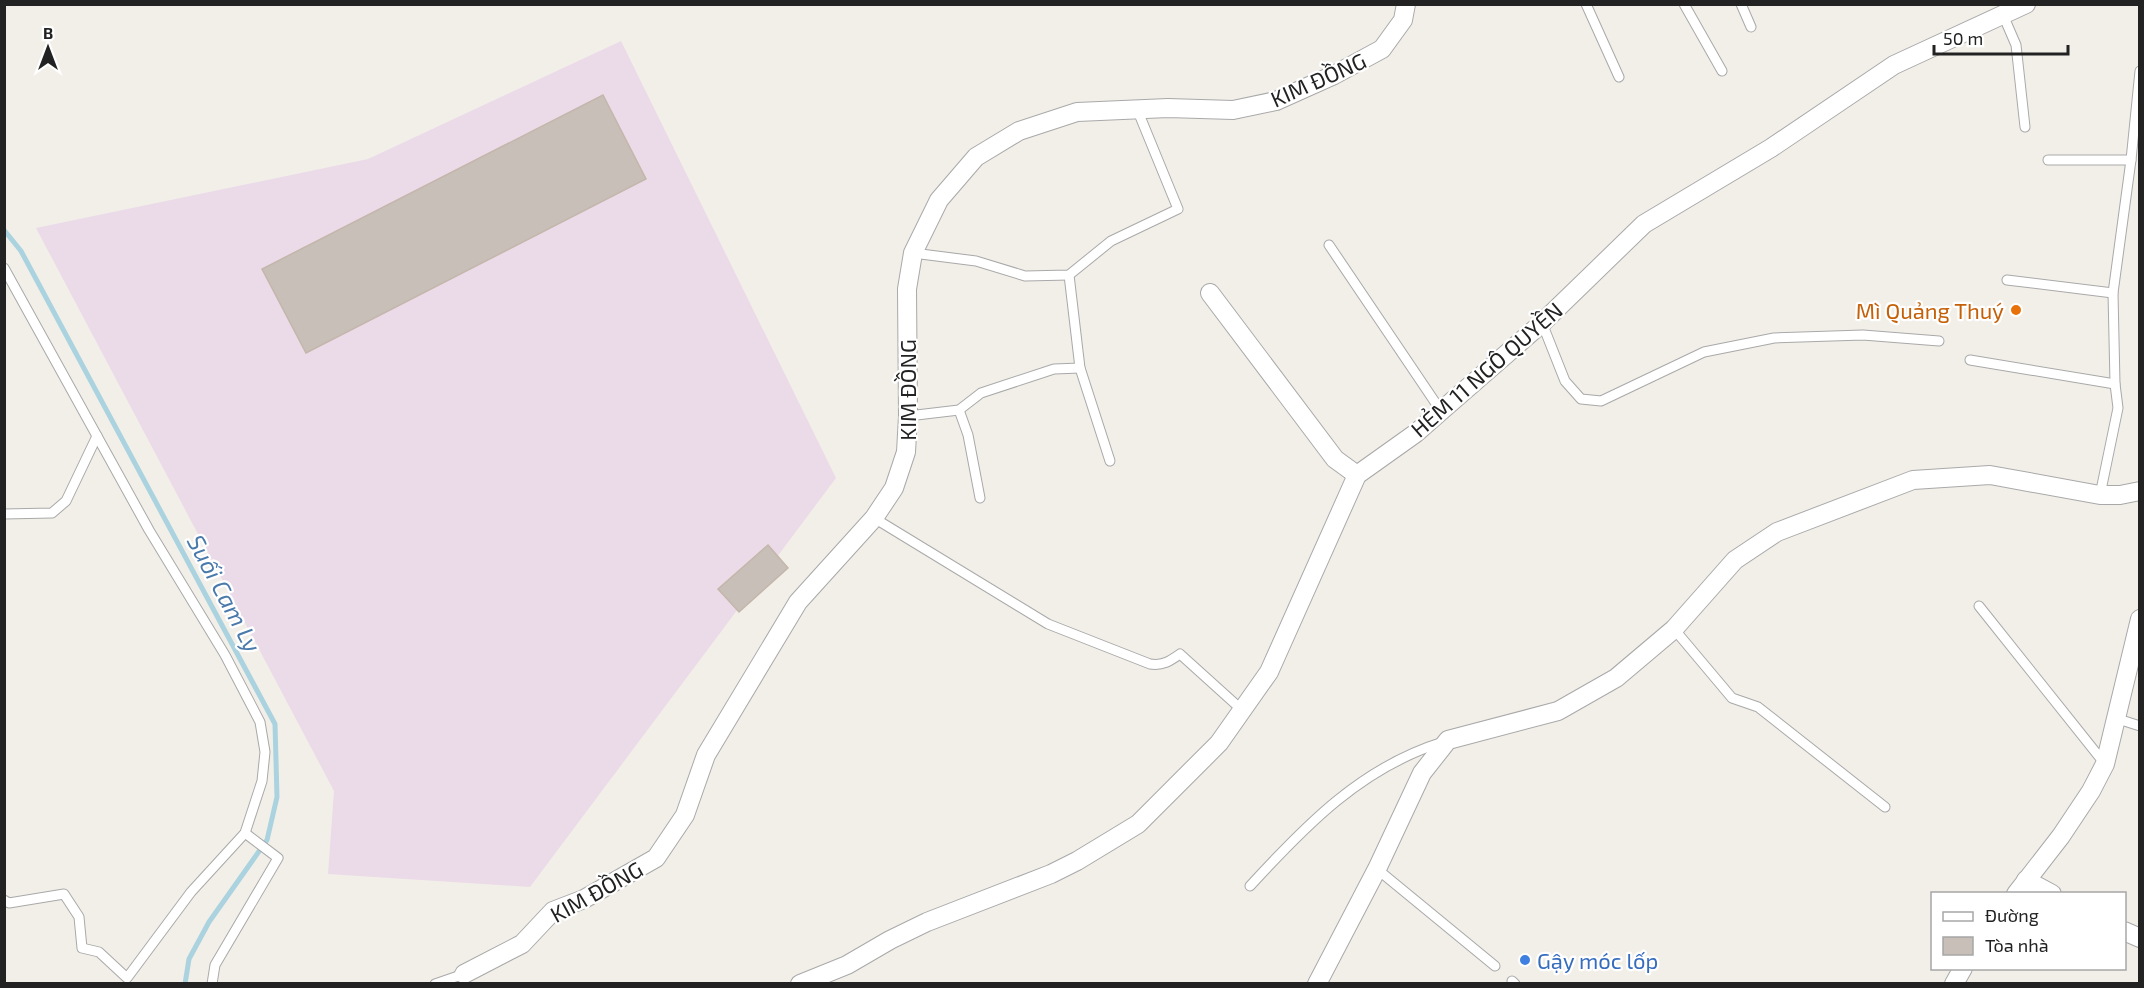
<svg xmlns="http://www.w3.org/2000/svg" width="2144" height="988" font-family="'Exo 2',sans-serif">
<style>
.industrial{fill:#ebdbe8}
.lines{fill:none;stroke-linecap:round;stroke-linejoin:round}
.stream{stroke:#aad3df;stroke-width:5}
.building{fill:#c7bfb8;stroke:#c4b6ab;stroke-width:1.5}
.service-casing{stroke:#a9a9a9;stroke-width:11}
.minor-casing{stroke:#a9a9a9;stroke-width:20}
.service{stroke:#fff;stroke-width:9}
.minor{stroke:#fff;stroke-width:18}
.food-dot{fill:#e8710a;stroke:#fff;stroke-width:2}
.shop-dot{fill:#3f7fe0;stroke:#fff;stroke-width:2}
.labels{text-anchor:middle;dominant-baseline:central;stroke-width:4.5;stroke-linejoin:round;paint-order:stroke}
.street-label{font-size:22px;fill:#222;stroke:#fff}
.food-label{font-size:22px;fill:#c56008;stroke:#fff;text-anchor:end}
.shop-label{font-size:22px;fill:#366cbe;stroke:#fff;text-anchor:start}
.water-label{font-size:24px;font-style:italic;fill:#4a7aab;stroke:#fff}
</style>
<rect width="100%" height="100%" fill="#f2efe9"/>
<!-- industrial -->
<path class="industrial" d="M621,41l215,437 -306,409 -202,-13 6,-83 -298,-563 332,-69z"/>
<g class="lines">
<!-- stream -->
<path class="stream" d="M4,230l17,21 254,473 2,73 -10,43 -58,82 -20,37 -4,25"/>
</g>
<!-- building -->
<g class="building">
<path d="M603,95l43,84 -340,174 -44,-84z"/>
<path d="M768,545l20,23 -49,44 -21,-23z"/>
</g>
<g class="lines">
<!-- service casing -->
<g class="service-casing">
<g id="service">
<path d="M1586,4l33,73"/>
<path d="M1684,4l38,67"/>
<path d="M1741,4l10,23"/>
<path d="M2003,15l13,30 9,82"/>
<path d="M2048,160h83"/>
<path d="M1329,245l112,166"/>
<path d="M913,253l63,8 49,15 44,-1 42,-34 67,-32 -41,-100"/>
<path d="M4,268l145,262 76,125 35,67 5,30 -3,29 -17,52 -54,59 -64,86 -28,-26 -17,-4 -3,-31 -15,-23 -55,9 -5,-3"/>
<path d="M1069,275l11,93 30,93"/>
<path d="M2007,280l106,13"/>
<path d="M1542,323l23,58 16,18 20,2 103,-49 70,-14 89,-3 76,6"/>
<path d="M1970,360l145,24"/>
<path d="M959,410l9,25 12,63"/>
<path d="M908,416l51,-6 22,-17 73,-24 26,-1"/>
<path d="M2100,495l18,-87 -3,-24 -2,-91 18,-133 9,-89"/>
<path d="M4,514l48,-1 14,-12 31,-65"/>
<path d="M874,518l174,106 102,40c13,2 20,-3 30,-10l62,56"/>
<path d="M1979,606l126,158"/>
<path d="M1674,629l58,69 26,9 127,100"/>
<path d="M2115,718l25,8"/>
<path d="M1377,869l118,97"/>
<path d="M1250,886c56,-61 112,-119 193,-144"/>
<path d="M1512,981l3,3"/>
<path d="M212,984l3,-19 63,-107 -33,-25"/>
<path d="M435,984l29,-10"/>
</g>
</g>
<!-- minor casing -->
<g class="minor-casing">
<g id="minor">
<path d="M1210,293l125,166 22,16"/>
<path d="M2026,880l26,14"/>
<path d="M2016,894l45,-58 30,-45 14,-27 35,-145"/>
<path d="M2124,931l16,7"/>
<path d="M464,974l58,-30 31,-33 31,-12 72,-41 29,-43 21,-60 92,-153 76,-84 20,-30 12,-36 2,-36 -1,-127 6,-36 26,-53 37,-43 43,-26 58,-19 91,-4 65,2 43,-9 58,-26 48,-26 21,-29 3,-16"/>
<path d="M800,984l47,-19 43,-25 37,-18 124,-48 26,-13 61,-37 81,-81 50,-71 88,-197 59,-42 25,-22 101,-88 102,-99 127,-76 123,-83 132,-61"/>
<path d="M1317,984l60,-115 45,-96 26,-33 110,-29 58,-33 58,-49 61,-69 42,-28 136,-52 77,-5 110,20h20l20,-4"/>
<path d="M1954,984l9,-16"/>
</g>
</g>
<!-- service -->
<use href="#service" class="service"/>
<!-- minor -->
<use href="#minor" class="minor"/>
</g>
<!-- markers -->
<circle class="food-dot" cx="2016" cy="310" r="6"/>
<circle class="shop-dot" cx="1525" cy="960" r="6"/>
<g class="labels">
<!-- street labels -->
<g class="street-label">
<text transform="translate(1318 79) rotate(-24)">KIM ĐỒNG</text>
<text transform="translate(1486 369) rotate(-41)">HẺM 11 NGÔ QUYỀN</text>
<text transform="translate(907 390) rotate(-90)">KIM ĐỒNG</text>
<text transform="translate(596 891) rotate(-29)">KIM ĐỒNG</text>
</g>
<!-- food labels -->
<g class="food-label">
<text x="2004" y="310">Mì Quảng Thuý</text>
</g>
<!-- shop labels -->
<g class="shop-label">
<text x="1537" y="960">Gậy móc lốp</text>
</g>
<!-- water labels -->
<g class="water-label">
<text transform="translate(225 593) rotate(62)">Suối Cam Ly</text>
</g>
</g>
<!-- border -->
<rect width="2144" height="988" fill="none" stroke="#222222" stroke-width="12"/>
<!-- legend -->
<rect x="1931" y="892" width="195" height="78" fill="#ffffff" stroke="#a7a7a7" stroke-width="1.5"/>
<rect x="1943" y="912" width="30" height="9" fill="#ffffff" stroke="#a7a7a7" stroke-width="1.5"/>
<text x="1985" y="922" font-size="18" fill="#222222">Đường</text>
<rect x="1943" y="937" width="30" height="18" fill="#c7bfb8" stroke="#a7a7a7" stroke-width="1.5"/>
<text x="1985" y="952" font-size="18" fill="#222222">Tòa nhà</text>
<!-- north arrow -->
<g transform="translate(48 48)" stroke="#ffffff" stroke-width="4.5" paint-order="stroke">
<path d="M0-4.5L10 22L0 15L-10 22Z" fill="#222222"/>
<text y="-9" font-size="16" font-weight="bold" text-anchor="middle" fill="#222222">B</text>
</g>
<!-- scale -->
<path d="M1934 45v9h134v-9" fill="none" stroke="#222222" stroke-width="3"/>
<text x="1943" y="45" font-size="18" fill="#222222" stroke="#ffffff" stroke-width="4.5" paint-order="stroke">50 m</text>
</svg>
